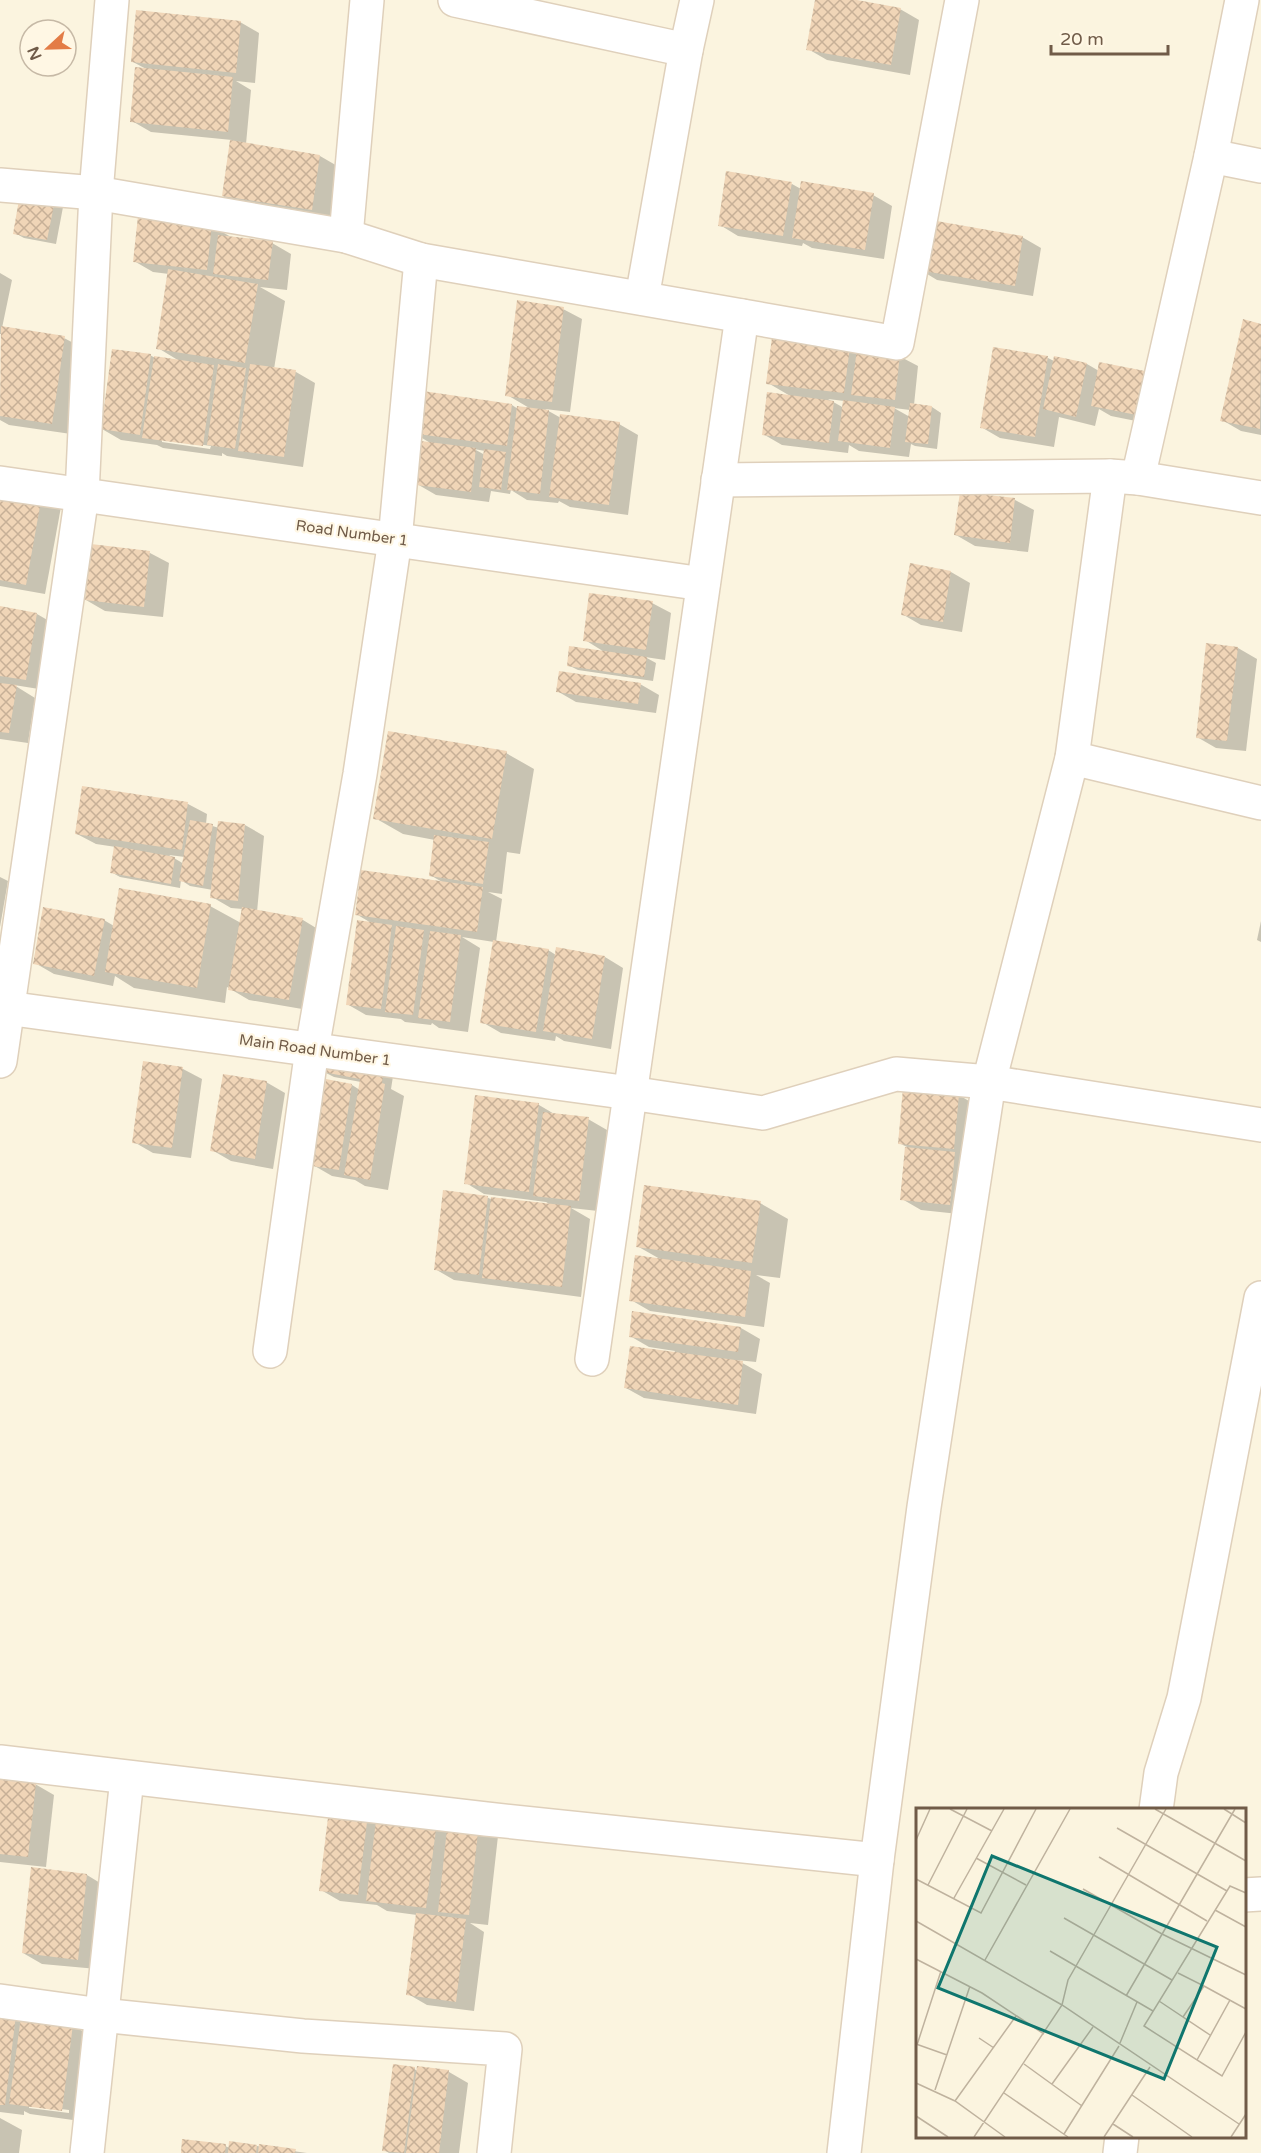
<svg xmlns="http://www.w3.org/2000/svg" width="1261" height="2153" font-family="'Varela Round',sans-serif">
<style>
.shadow{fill:#0003;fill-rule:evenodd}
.building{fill:url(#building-cross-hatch)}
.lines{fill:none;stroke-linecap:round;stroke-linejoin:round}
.minor-casing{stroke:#dfd0bb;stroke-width:36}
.minor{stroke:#fff;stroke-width:33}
.labels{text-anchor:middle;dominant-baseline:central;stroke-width:4.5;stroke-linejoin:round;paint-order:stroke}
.street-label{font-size:15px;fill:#705b48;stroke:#fff7e4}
.inset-road{fill:none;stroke:#bfb29e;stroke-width:1.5}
.view{fill:#0f766e;fill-opacity:0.15;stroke:#0f766e;stroke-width:3}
.inset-edge{fill:none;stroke:#705b48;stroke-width:3}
</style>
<defs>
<pattern id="building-cross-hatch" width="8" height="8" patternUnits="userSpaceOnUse" patternTransform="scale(1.5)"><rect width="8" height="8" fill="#f0d5b7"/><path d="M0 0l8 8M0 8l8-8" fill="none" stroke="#c7b097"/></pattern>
</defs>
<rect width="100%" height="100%" fill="#fbf4df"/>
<!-- shadow -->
<g class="shadow">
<path d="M817,0h31l52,9 19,11 -9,55 -83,-15 -19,-11z"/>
<path d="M240,22l19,11 -4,50 -19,-2 15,9 -5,54 74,12 19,11 -9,53 -88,-13 -19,-11 9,-56 -81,-8 -19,-11 16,-51 -15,-8z"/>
<path d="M792,184l9,5 72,6 19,11 -8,53 -72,-11 -9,-5 -1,3 -64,-10 -18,-11z"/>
<path d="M54,202l9,5 -7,37 -32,-6 -9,-5z"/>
<path d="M212,226l19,11 41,6 19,11 -4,36 -27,-3 25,14 -11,68 22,3 19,11 -12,84 -76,-11 -5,-3v3l-59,-8 -6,-3 -36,-5 -19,-11 48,-74 5,3 26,4 -23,-14 11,-74 -16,-2 -19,-11zM162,439l49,7 -1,3 -48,-7z"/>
<path d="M1022,237l19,11 -8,48 -96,-16 -18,-11z"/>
<path d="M0,273l12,7 -10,48 62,10 19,10 -12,86 -62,-9 -9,-5 2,-86h-2z"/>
<path d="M563,309l19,10 -12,93 -25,-3 16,9 58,6 19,11 -10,80 -58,-8 -11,-6 -1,2 -31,-3 -16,-10 -1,4 -19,-3 -2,11 -53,-7 -19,-11 15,-40 -20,-12 100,-27 6,4h13l-24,-14zM474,449l11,2v4z"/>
<path d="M1244,321l17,4v110l-20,-4 -19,-11z"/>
<path d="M994,348l54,10 6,3 33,3 12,7 45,1 19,11 -7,42 -45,-9 -12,-7 -4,17 -36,-9 -5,30 -54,-9 -19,-11z"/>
<path d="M849,349l9,5 41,2 19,10 -4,39 18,2 9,6 -4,36 -22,-3 -4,-2 -2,13 -50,-6 -10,-6 -1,8 -66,-8 -19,-11 29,-37 -24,-14zM828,399l16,2v7zM894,408l16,2v7z"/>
<path d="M0,489l61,18 -16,87 -45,-8z"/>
<path d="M1015,500l19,10 -6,42 -53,-6 -19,-11z"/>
<path d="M93,546l57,7 19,10 -6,54 -58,-6 -19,-11z"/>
<path d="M951,572l19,11 -8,49 -41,-7 -19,-11z"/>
<path d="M652,603l19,10 -6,47 -20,-3 11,6 -3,18 -75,-11 -10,-5 38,-12 -21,-13z"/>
<path d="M0,608l37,6 19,11 -11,65 -31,-5 21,13 -7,45 -28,-4z"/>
<path d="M1207,644l31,4 19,11 -11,92 -30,-3 -19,-11z"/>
<path d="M640,684l19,11 -3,18 -80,-11 -19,-11z"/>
<path d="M506,753l28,16 -14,85 -13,-2 -5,42 -14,-2 14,7 -6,43 52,8 8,5 49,2 18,11 -12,81 -47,-8 -8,-5 -1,5 -54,-8 -19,-11 12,-80 -32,-5 18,11 -12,84 -29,-4 -7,-5 -1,2 -26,-3 -4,-3 -35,-4 -19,-11 26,-80 -17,-10 88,-31 -14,-8 5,-35 -32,-6 -28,-16z"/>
<path d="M83,788l105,16 19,10 -1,10 13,4v-5l26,2 19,11 -7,76 46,8 18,11 -13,79 -59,-10 -22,-13 -2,16 -91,-15 -19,-12 -2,10 -59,-12 -19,-11 69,-43 10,6 96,-20 31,17 2,-14 -12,-1 -19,-11 1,-7 -23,-4 -9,-6 -1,8 -60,-11 -9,-5 5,-25 -20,-3 -19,-10zM169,855l16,2 -1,7z"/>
<path d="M0,877l8,4 -8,46z"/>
<path d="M1261,921v21l-4,-2z"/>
<path d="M145,1063l38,6 19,10 -11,79 -38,-5 -19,-11z"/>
<path d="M394,1070l-3,19 13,7 -16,94 -23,-4 -10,-6 -23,-4 -19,-11 14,-84 25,4 8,5 1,-8 -27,-5 -10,-5z"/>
<path d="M266,1082l19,11 -12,76 -42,-8 -19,-11z"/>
<path d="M959,1095l18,11 -9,109 -47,-5 -19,-11 5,-52 -8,-4z"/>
<path d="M476,1097l63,8 17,10 32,4 19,11 -9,81 -27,-3 19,11 -9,78 -127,-17 -19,-11 52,-72 5,3 61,6 -7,-4 -62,-8 -18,-11z"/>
<path d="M760,1203l28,16 -8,59 -24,-3 14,8 -6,44 -114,-16 -19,-11 29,-41 -23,-13z"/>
<path d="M741,1328l19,11 -4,23 -19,-2 25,14 -6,40 -112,-16 -18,-10 48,-35 1,-2 -26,-4 -19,-11z"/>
<path d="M0,1780l35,4 19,11 -8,72 -46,-5z"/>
<path d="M331,1811l167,25 -10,89 -18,-2 14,9 -10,79 -47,-6 -19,-11 9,-79 -30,-4 -10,-6 -37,-4 -19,-11z"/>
<path d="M87,1875l18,11 -8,83 -55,-5 -19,-11z"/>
<path d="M0,2014l72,11 19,11 -11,85 -50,-7 -6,-3v4l-24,-3zM29,2105l40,5v3l-40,-5z"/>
<path d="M418,2068l31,4 19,11 -9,70h-70l-5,-3 30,-81 4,2z"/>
<path d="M0,2118l22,12 -3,23h-19z"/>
<path d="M225,2146l5,2 27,-2 50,7h-125z"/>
</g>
<!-- building -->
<g class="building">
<path d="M815,0h42l44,8 -10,57 -85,-15z"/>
<path d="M136,10l105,11 -5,52 -105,-11z"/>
<path d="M135,67l98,10 -5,55 -98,-10z"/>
<path d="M230,140l90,15 -8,55 -90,-14z"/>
<path d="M726,171l66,11 -9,54 -65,-10z"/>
<path d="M801,181l73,12 -9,57 -73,-12z"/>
<path d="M20,194l35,6 -8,40 -34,-6z"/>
<path d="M138,216l74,8 -5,46 -74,-8z"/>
<path d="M925,219l98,17 -8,50 -98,-16z"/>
<path d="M218,235l55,6 -5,39 -55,-6z"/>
<path d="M168,269l90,15 -13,79 -89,-14z"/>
<path d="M517,300l47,7 -12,95 -47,-6z"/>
<path d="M1243,319l18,5 -1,105 -40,-8z"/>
<path d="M1,326l64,10 -13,88 -52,-8z"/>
<path d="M772,337l78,10 -6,46 -78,-9z"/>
<path d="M993,347l55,9 -13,81 -55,-9z"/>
<path d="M112,349l39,5 -11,81 -39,-6z"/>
<path d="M857,349l43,5 -5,46 -44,-5z"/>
<path d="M154,356l60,9 -11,81 -61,-8z"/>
<path d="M1054,356l33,7 -11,54 -33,-8z"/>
<path d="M1099,362l46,9 -8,44 -46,-9z"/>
<path d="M218,364l28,4 -11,81 -28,-4z"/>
<path d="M250,364l46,6 -12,87 -46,-6z"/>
<path d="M416,390l96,14 -5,42 -97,-13z"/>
<path d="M767,392l67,9 -5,42 -67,-8z"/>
<path d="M843,400l52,7 -5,41 -52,-7z"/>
<path d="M910,403l22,3 -4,38 -23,-2z"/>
<path d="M517,406l32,4 -9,84 -33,-4z"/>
<path d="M560,414l60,8 -11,83 -60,-8z"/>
<path d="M421,441l55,7 -5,44 -55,-7z"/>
<path d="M484,449l22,3 -5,38 -22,-3z"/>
<path d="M0,487l42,8 -16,90 -26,-5z"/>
<path d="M960,492l55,6 -5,45 -56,-8z"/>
<path d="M91,544l59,7 -6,56 -59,-7z"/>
<path d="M910,563l41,8 -8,51 -42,-7z"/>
<path d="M589,593l64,8 -7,49 -63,-9z"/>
<path d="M0,606l37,7 -11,67 -26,-4z"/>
<path d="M1206,643l32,4 -11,94 -31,-3z"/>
<path d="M569,646l78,11 -3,20 -77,-11z"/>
<path d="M559,671l82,12 -3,21 -82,-12z"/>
<path d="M0,683l17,2 -8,48 -9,-1z"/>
<path d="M388,731l119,20 -15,88 -119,-20z"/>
<path d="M82,786l106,16 -6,48 -107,-16z"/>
<path d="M190,820l23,4 -10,62 -24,-5z"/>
<path d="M218,821l27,3 -7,77 -28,-3z"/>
<path d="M434,835l55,7 -6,42 -54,-8z"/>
<path d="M114,846l61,11 -4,27 -61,-11z"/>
<path d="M361,870l122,17 -6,45 -122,-17z"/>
<path d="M119,888l92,16 -14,84 -92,-16z"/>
<path d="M43,907l62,12 -11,57 -61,-12z"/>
<path d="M242,907l61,11 -14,82 -61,-10z"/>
<path d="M357,920l35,5 -11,84 -35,-4z"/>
<path d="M396,926l28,4 -11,85 -28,-3z"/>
<path d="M430,931l31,4 -11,87 -32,-4z"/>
<path d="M493,940l56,9 -13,83 -56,-9z"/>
<path d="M556,947l49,9 -13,83 -49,-8z"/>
<path d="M325,1053l60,10 -3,20 3,1 -15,96 -26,-5 16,-96 -37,-7z"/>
<path d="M143,1061l40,6 -11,81 -40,-5z"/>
<path d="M223,1074l44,7 -12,78 -45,-8z"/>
<path d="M326,1079l26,5 -13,86 -27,-4z"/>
<path d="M903,1088l56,6 -5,55 -56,-5z"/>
<path d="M475,1095l64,8 -10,89 -65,-8z"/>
<path d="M543,1112l46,5 -10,84 -46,-5z"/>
<path d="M905,1147l50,5 -5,53 -50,-5z"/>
<path d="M644,1185l117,16 -9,62 -116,-16z"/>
<path d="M443,1190l45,6 -9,79 -45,-5z"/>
<path d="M491,1197l80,9 -9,81 -80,-9z"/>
<path d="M635,1255l116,16 -6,46 -116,-16z"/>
<path d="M632,1311l109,16 -3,25 -109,-15z"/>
<path d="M630,1346l113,15 -5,44 -114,-17z"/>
<path d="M0,1778l36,5 -8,74 -28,-3z"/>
<path d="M329,1809l39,5 -10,81 -39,-4z"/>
<path d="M377,1813l60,8 -11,87 -60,-7z"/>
<path d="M448,1820l31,3 -10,92 -31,-3z"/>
<path d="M31,1867l56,7 -9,86 -56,-7z"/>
<path d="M416,1913l50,6 -10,83 -50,-7z"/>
<path d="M0,2013l16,2 -11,90h-5z"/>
<path d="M21,2017l52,7 -11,87 -53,-7z"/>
<path d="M393,2064l22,3 -11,86 -22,-2z"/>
<path d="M417,2066l32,4 -10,83h-33z"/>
<path d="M182,2139l44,5 -1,9h-44z"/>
<path d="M229,2141l28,4 -1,8h-28z"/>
<path d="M259,2144l37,5 -1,4h-37z"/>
</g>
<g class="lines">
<!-- minor casing -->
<g class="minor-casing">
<g id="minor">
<path d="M455,0l231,50"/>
<path d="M1211,156l50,10"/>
<path d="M0,185l96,8 250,43 75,24 476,83 65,-343"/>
<path d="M346,236l21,-236"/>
<path d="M642,298l44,-248 11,-50"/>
<path d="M1138,478l123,20"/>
<path d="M718,480l392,-4 28,2 73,-322 31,-156"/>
<path d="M0,483l703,101"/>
<path d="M1072,758l189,45"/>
<path d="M0,1007l630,86 133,20 133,-39 93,8 272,43"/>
<path d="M0,1061l82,-566 14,-302 16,-193"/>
<path d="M270,1351l42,-302 48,-275 35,-234 26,-280"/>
<path d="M592,1359l150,-1043"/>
<path d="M0,1762l486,57 391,41"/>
<path d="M1156,1810l5,-37 23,-75 77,-400"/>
<path d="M1244,1895l17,-1"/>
<path d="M0,2001l101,14 202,21 202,13 -11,104"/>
<path d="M87,2153l40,-375"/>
<path d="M844,2153l33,-293 47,-353 65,-425 83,-324 38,-282"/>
<path d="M1120,2153l2,-17"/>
</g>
</g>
<!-- minor -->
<use href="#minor" class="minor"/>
</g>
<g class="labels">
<!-- street labels -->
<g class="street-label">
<text transform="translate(352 533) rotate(8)">Road Number 1</text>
<text transform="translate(315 1050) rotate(8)">Main Road Number 1</text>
</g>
</g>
<!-- overview -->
<g transform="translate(916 1808)">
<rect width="330" height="330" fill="#fbf4df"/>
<path class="inset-road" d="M34,1l42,22M239,1l91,52M308,1l22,14M201,20l110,63M0,32l14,-31M183,49l108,64M60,50l50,27M0,71l65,34 55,-104M12,77l39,-76M167,81l79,45 84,41M330,85l-16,-7 -86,140 78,50 24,-44M38,90l50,-89M299,102l31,17M148,110l108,62M0,113l146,84 177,119M134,143l103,60M0,151l66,34 62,41M69,152l85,-151M262,165l26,13 -21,31M288,178l42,23M210,188l109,-187M243,193l51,34M63,230l15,10M204,235l17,-41M0,236l31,11M1,237l24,-74M281,252l33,-60M108,256l58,42M0,275l39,18 50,36M136,276l41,-57M19,282l35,-104M88,285l64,44M216,287l60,42M39,293l61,-85M0,308l32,21M197,316l20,13M148,326l55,-88M58,329l88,-132 6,-25 98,-171M188,329l46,-70M315,329l15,-23"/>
<path class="view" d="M76,48l225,91 -53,132 -226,-91z"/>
<rect width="330" height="330" class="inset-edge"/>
</g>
<!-- north arrow -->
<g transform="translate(48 48) rotate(248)"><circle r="28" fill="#fff7e4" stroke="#c6b9a6" stroke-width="1.5"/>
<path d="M0-4.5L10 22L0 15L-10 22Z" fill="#e37c46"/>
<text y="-9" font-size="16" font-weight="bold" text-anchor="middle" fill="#705b48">N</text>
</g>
<!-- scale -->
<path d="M1051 45v9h117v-9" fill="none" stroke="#705b48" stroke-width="3"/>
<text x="1060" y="45" font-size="18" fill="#705b48" stroke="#fff7e4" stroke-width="4.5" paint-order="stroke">20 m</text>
</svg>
